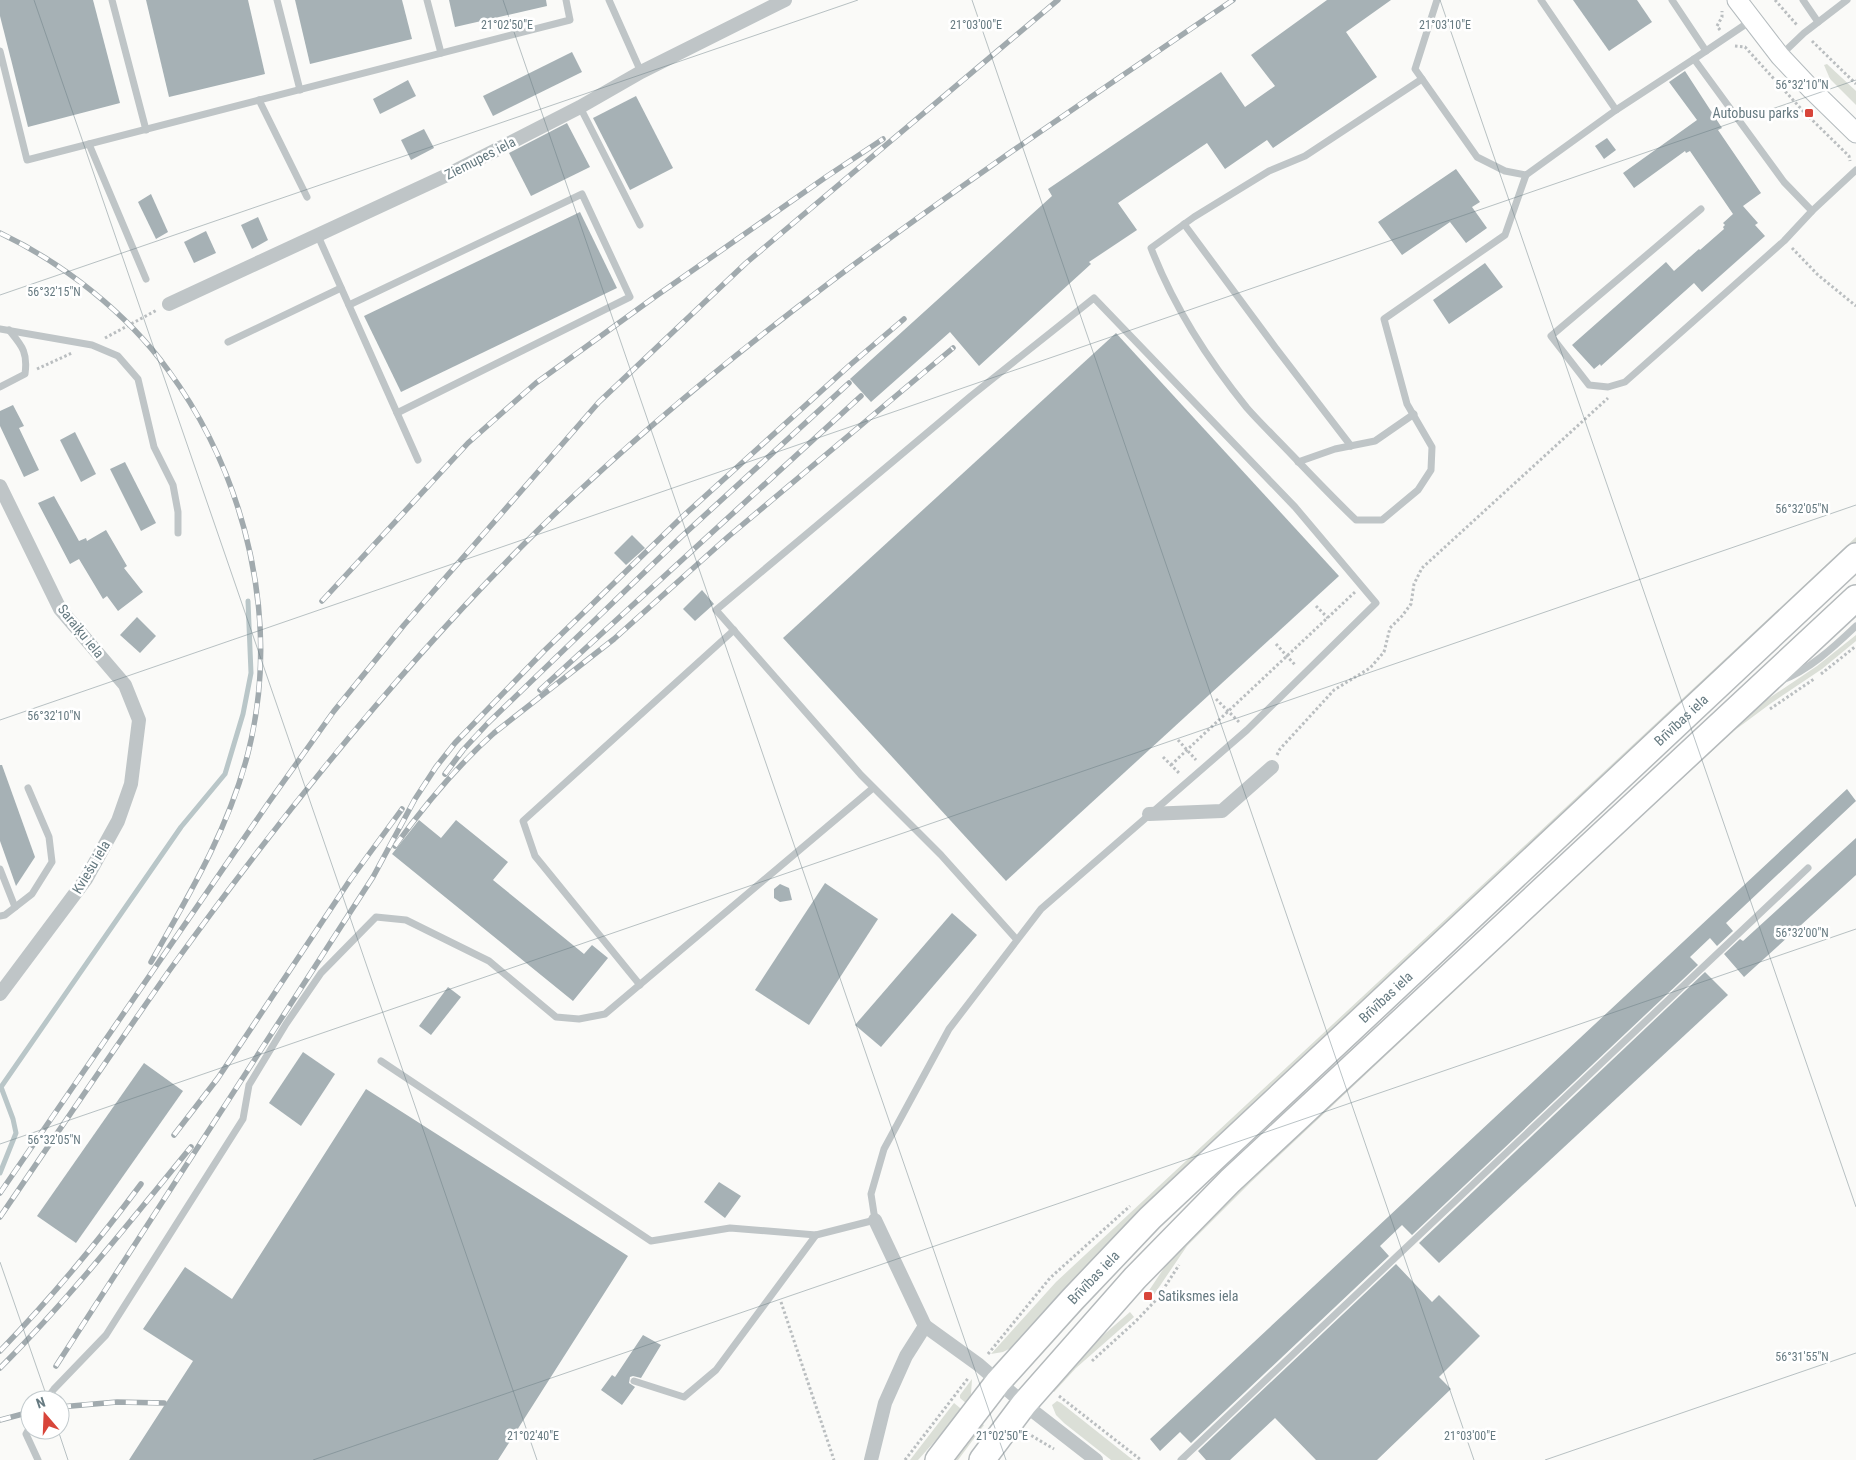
<svg xmlns="http://www.w3.org/2000/svg" width="1856" height="1460" font-family="'Roboto Condensed',sans-serif">
<style>
.green{fill:#dbdfd7}
.lines{fill:none;stroke-linecap:round;stroke-linejoin:round}
.stream{stroke:#b9c6c8;stroke-width:5}
.building{fill:#a6b1b5}
.secondary-casing{stroke:#b4bbbe;stroke-width:21}
.highway-casing{stroke:#b5babc;stroke-width:28}
.path{stroke:#babec0;stroke-width:3;stroke-dasharray:2.5 2.5;stroke-linecap:butt}
.lane{stroke:#bfc5c7;stroke-width:7}
.street{stroke:#bfc5c7;stroke-width:14}
.secondary{stroke:#fff;stroke-width:19}
.highway{stroke:#fff;stroke-width:25}
.rail-casing{stroke:#a1aaae;stroke-width:5.5}
.rail{stroke:#fff;stroke-width:4;stroke-dasharray:11;stroke-linecap:butt}
.ticks{fill:none;stroke:#667a81;stroke-width:1;stroke-opacity:0.45}
.poi-dot{fill:#d8453a;stroke:#fff;stroke-width:2}
.labels{text-anchor:middle;dominant-baseline:central;stroke-width:5;stroke-linejoin:round;paint-order:stroke}
.poi-label{font-size:14px;fill:#667a81;stroke:#fff;text-anchor:end}
.street-label{font-size:14px;fill:#667a81;stroke:#fff}
.ticks-label{font-size:12px;text-anchor:middle;fill:#667a81;stroke:#fff;stroke-width:5;stroke-linejoin:round;paint-order:stroke}
</style>
<rect width="100%" height="100%" fill="#fafaf8"/>
<!-- green -->
<g class="green">
<path d="M1827,64l29,27v14l-26,-26 -6,-14z"/>
<path d="M1856,537v7l-736,688 -107,115 -10,5 -12,2 65,-72z"/>
<path d="M1856,635v6l-34,28 -52,35 -35,26 -113,104 -371,348 -64,64 -34,50 -5,-4 32,-48 570,-533 67,-45z"/>
<path d="M1130,1312l4,5 -58,51 -22,24 -1,-2 25,-33z"/>
<path d="M972,1379l-1,15 -4,10 -7,-6v-3z"/>
<path d="M1057,1401l4,2 72,57h-22l-47,-37 -8,-8 -4,-10z"/>
<path d="M954,1403l6,5 1,4 -43,48h-8z"/>
<path d="M978,1421l6,4 -26,35h-10z"/>
</g>
<g class="lines">
<!-- stream -->
<path class="stream" d="M0,1173l16,-40 -3,-14 -12,-32 180,-260 44,-53 18,-60 8,-41 -3,-72"/>
</g>
<!-- building -->
<g class="building">
<path d="M0,0h93l27,103 -92,24 -28,-111z"/>
<path d="M146,0h102l17,74 -96,23z"/>
<path d="M295,0h107l10,39 -102,25z"/>
<path d="M449,0h97l1,6 -92,21z"/>
<path d="M1327,0h64l-45,32 31,45 -104,71 -6,-8 -42,29 -18,-26 -89,60 19,27 -48,32 2,2 -112,102 -29,-34 -79,70 -21,-23 202,-183 -4,-7 173,-117 24,35 30,-21 -24,-31z"/>
<path d="M1573,0h64l15,22 -43,29z"/>
<path d="M572,52l10,20 -89,44 -10,-20z"/>
<path d="M1685,71l37,57 -4,2 43,63 -18,13 15,17 -3,2 10,11 -63,56 -8,-9 -93,83 -1,-2 -6,5 -22,-24 94,-83 8,9 25,-22 1,1 24,-21 -1,-2 2,-2 -2,-2 10,-9 -43,-63 -4,2 -1,-2 -51,37 -11,-15 74,-53 -28,-38z"/>
<path d="M408,80l8,16 -36,18 -7,-15z"/>
<path d="M636,96l37,72 -43,22 -37,-72z"/>
<path d="M567,123l23,44 -59,29 -22,-43z"/>
<path d="M424,129l10,19 -23,12 -10,-20z"/>
<path d="M1607,138l9,12 -12,9 -9,-13z"/>
<path d="M1456,169l24,33 -8,5 15,21 -21,15 -16,-21 -48,33 -24,-33z"/>
<path d="M151,194l17,38 -12,7 -18,-37z"/>
<path d="M580,212l37,76 -216,104 -37,-76z"/>
<path d="M258,217l10,23 -16,9 -11,-24z"/>
<path d="M206,231l10,22 -22,10 -10,-21z"/>
<path d="M1485,263l18,24 -54,37 -16,-24z"/>
<path d="M1116,333l223,243 -333,305 -223,-243z"/>
<path d="M13,405l11,21 -5,2 20,42 -15,7 -24,-51v-15z"/>
<path d="M75,432l21,42 -15,8 -21,-42z"/>
<path d="M125,462l31,61 -15,8 -31,-62z"/>
<path d="M54,496l25,45 7,-3 1,3 19,-11 21,36 -3,2 19,24 -25,19 -11,-15 -4,3 -24,-40 -9,5 -32,-61z"/>
<path d="M632,535l13,13 -19,17 -12,-12z"/>
<path d="M702,590l12,14 -19,17 -12,-12z"/>
<path d="M137,617l19,19 -16,17 -20,-18z"/>
<path d="M0,765h2l33,92 -19,29 -16,-45z"/>
<path d="M1847,789l9,12 -130,122 7,8 -16,15 -7,-8 -20,19 8,8 -286,270 -10,-10 -22,21 9,10 -198,187 -11,-11 -20,19 -10,-12z"/>
<path d="M419,820l22,18 15,-18 52,42 -15,18 91,74 8,-9 16,13 -35,43 -181,-147z"/>
<path d="M1856,838v37l-112,102 -20,-23 16,-15 3,2z"/>
<path d="M825,883l53,36 -69,106 -54,-35z"/>
<path d="M780,884l9,4 3,12 -12,2 -6,-4v-9z"/>
<path d="M952,913l25,22 -96,112 -26,-22z"/>
<path d="M1705,972l23,23 -289,268 -20,-20z"/>
<path d="M448,987l13,10 -30,38 -12,-9z"/>
<path d="M303,1052l32,22 -34,52 -32,-23z"/>
<path d="M144,1063l39,28 -107,152 -39,-27z"/>
<path d="M366,1089l262,167 -130,204h-369l64,-99 -50,-32 42,-62 47,32z"/>
<path d="M719,1182l22,14 -16,22 -21,-16z"/>
<path d="M1396,1264l36,38 7,-7 41,41 -41,41 12,12 -74,71h-61l-41,-42 -45,42h-24l-8,-9z"/>
<path d="M643,1335l18,10 -20,33 -8,-2 -3,1 -1,6 6,4 -13,18 -21,-15 11,-15 3,2z"/>
</g>
<g class="lines">
<!-- secondary casing -->
<g class="secondary-casing">
<path id="secondary" d="M1737,0l43,56 31,33 45,44"/>
</g>
<!-- highway casing -->
<g class="highway-casing">
<g id="highway">
<path id="s1" d="M938,1460l60,-78 74,-82 78,-82 706,-662"/>
<path d="M982,1460l42,-56 111,-126 95,-97 626,-583"/>
</g>
</g>
<!-- path -->
<g class="path">
<path d="M1775,0l22,25"/>
<path d="M1720,30l-3,-4 5,-9v-6"/>
<path d="M1812,41l44,43"/>
<path d="M1735,46l10,1 59,65 45,44 1,5"/>
<path d="M1792,248l26,27 38,31"/>
<path d="M105,338l52,-28"/>
<path d="M37,369l35,-16"/>
<path d="M1316,606l12,12"/>
<path d="M1276,644l20,22"/>
<path d="M1821,674l35,-28"/>
<path d="M1216,699l23,23"/>
<path d="M1770,709l44,-30"/>
<path d="M1178,740l18,20"/>
<path d="M1277,755l3,-6 54,-59 36,-22 14,-16 6,-24 12,-12 9,-12 3,-20 8,-16 186,-170"/>
<path d="M1163,757l17,17"/>
<path d="M1171,765l184,-173"/>
<path d="M781,1302l53,158"/>
<path d="M988,1354l62,-76 80,-72"/>
<path d="M1092,1361l44,-40 21,-22 22,-34"/>
<path d="M1059,1396l82,64"/>
<path d="M1027,1433l27,16"/>
<path d="M905,1460l64,-83"/>
</g>
<!-- lane -->
<g class="lane">
<path d="M112,0l34,130"/>
<path d="M277,0l23,90"/>
<path d="M427,0l14,53"/>
<path d="M609,0l32,72"/>
<path d="M1437,0l-22,69 62,88 28,14 21,4 90,-65 78,-51"/>
<path d="M1541,0l75,110"/>
<path d="M1672,0l34,51"/>
<path d="M1803,0l15,22"/>
<path d="M1752,20l-58,39 90,123 28,29"/>
<path d="M0,51l27,109 543,-140 -4,-20"/>
<path d="M1781,55l23,-22 43,-33"/>
<path d="M1422,79l-117,77 -36,15 -75,46 -43,31c22,57 57,112 96,160 14,16 30,31 45,47 21,22 42,44 64,65h26l36,-30 13,-20 1,-23 -25,-43 -23,-85 121,-84 21,-60"/>
<path d="M259,100l48,97"/>
<path d="M580,107l60,118"/>
<path d="M89,144l57,135"/>
<path d="M1701,209l-150,127 38,49 19,2 17,-5 159,-141 28,-30 44,-41"/>
<path d="M1184,224l91,123 76,99"/>
<path d="M318,236l100,224"/>
<path d="M349,305l233,-111 48,103 -233,116"/>
<path d="M0,329l92,16 26,11 20,23 16,68 19,38 5,27v21"/>
<path d="M228,342l113,-54"/>
<path d="M0,387l25,-13c3,-22 -3,-28 -16,-44"/>
<path d="M1298,462l37,-13 40,-8 39,-27"/>
<path d="M1780,681c28,-10 54,-34 76,-55"/>
<path d="M0,869l15,38"/>
<path d="M0,916l5,-1 27,-21 20,-32 -3,-25 -21,-49"/>
<path d="M640,985l-105,-129 -12,-35 211,-191"/>
<path d="M381,1061l270,180 79,-13 86,7 59,-15 -4,-26 13,-45 65,-120 92,-120 206,-179 129,-127 -81,-96 -201,-209 -123,98 -255,214 145,165 80,80 76,85"/>
<path d="M634,1381l50,16 32,-27 100,-135"/>
<path d="M46,1400l8,-11 52,-54 137,-216 6,-34 37,-61 35,-51 55,-56 30,3 83,41 67,56 23,2 26,-5 268,-226"/>
<path d="M30,1427l-4,7 12,26"/>
<path d="M1181,1460l627,-592"/>
</g>
<!-- street -->
<g class="street">
<path d="M169,304l276,-128 135,-69 61,-35 144,-72"/>
<path d="M0,486l60,123 65,76 14,35 -8,64 -13,37 -32,58 -86,115"/>
<path d="M1149,814l73,-3 50,-44"/>
<path d="M875,1220l50,106 54,39 45,39 72,56"/>
<path d="M871,1460l14,-57 21,-47 19,-30"/>
</g>
<!-- secondary -->
<use href="#secondary" class="secondary"/>
<!-- highway -->
<use href="#highway" class="highway"/>
<!-- rail casing -->
<g class="rail-casing">
<g id="rail">
<path d="M0,233c63,30 127,80 168,137 79,108 113,252 80,383 -19,75 -59,142 -97,209"/>
<path d="M322,601l146,-158 68,-60 120,-87 170,-119 57,-38"/>
<path d="M540,690l321,-294"/>
<path d="M445,774l18,-24 25,-27 193,-186 168,-154"/>
<path d="M395,846c29,-40 62,-80 99,-113l120,-94 115,-103 224,-188"/>
<path d="M174,1135l44,-57 132,-198 52,-71"/>
<path d="M0,1193l269,-391 65,-91 70,-86 195,-223 147,-139 312,-263"/>
<path d="M0,1217c56,-82 112,-165 169,-246 108,-150 224,-295 354,-426 212,-212 463,-376 710,-545"/>
<path d="M0,1351c51,-53 97,-108 141,-167"/>
<path d="M56,1366l317,-489 42,-78 21,-32 19,-24 89,-92 137,-133 169,-153 54,-46"/>
<path d="M0,1368c69,-69 129,-145 191,-221"/>
<path d="M60,1407l57,-5 47,1"/>
<path d="M0,1420l30,-8"/>
</g>
</g>
<!-- rail -->
<use href="#rail" class="rail"/>
</g>
<!-- ticks -->
<path class="ticks" d="M34,0l503,1460M503,0l503,1460M972,0l502,1460M1440,0l416,1207M0,295l858,-295M0,720l1856,-640M0,1144l1856,-639M0,1262l48,138M58,1430l10,30M313,1460l1543,-531M1545,1460l311,-107"/>
<!-- markers -->
<g class="poi-dot">
<rect x="1804" y="108" width="10" height="10" rx="2.5"/>
<rect x="1143" y="1291" width="10" height="10" rx="2.5"/>
</g>
<g class="labels">
<!-- poi labels -->
<g class="poi-label">
<text x="1799" y="113">Autobusu parks</text>
<text x="1158" y="1296" text-anchor="start">Satiksmes iela</text>
</g>
<!-- street labels -->
<g class="street-label">
<text transform="translate(480 158) rotate(-27)">Ziemupes iela</text>
<text transform="translate(81 631) rotate(51)">Saraiķu iela</text>
<text stroke="none"><textPath href="#s1" startOffset="1050">Brīvības iela</textPath></text>
<text transform="translate(91 867) rotate(-59)">Kviešu iela</text>
<text stroke="none"><textPath href="#s1" startOffset="645">Brīvības iela</textPath></text>
<text stroke="none"><textPath href="#s1" startOffset="240">Brīvības iela</textPath></text>
</g>
</g>
<g class="ticks-label">
<text x="507" y="29">21°02'50"E</text>
<text x="1445" y="29">21°03'10"E</text>
<text x="976" y="29">21°03'00"E</text>
<text x="1802" y="89">56°32'10"N</text>
<text x="54" y="296">56°32'15"N</text>
<text x="1802" y="513">56°32'05"N</text>
<text x="54" y="720">56°32'10"N</text>
<text x="1802" y="937">56°32'00"N</text>
<text x="54" y="1144">56°32'05"N</text>
<text x="1802" y="1361">56°31'55"N</text>
<text x="533" y="1440">21°02'40"E</text>
<text x="1002" y="1440">21°02'50"E</text>
<text x="1470" y="1440">21°03'00"E</text>
</g>
<!-- north arrow -->
<g transform="translate(45 1415) rotate(341)"><circle r="24" fill="#ffffff" stroke="#c2cacd"/>
<path d="M0-4L9 19L0 12L-9 19Z" fill="#d8453a"/>
<text y="-8" font-size="14" font-weight="bold" text-anchor="middle" fill="#667a81">N</text>
</g>
</svg>
